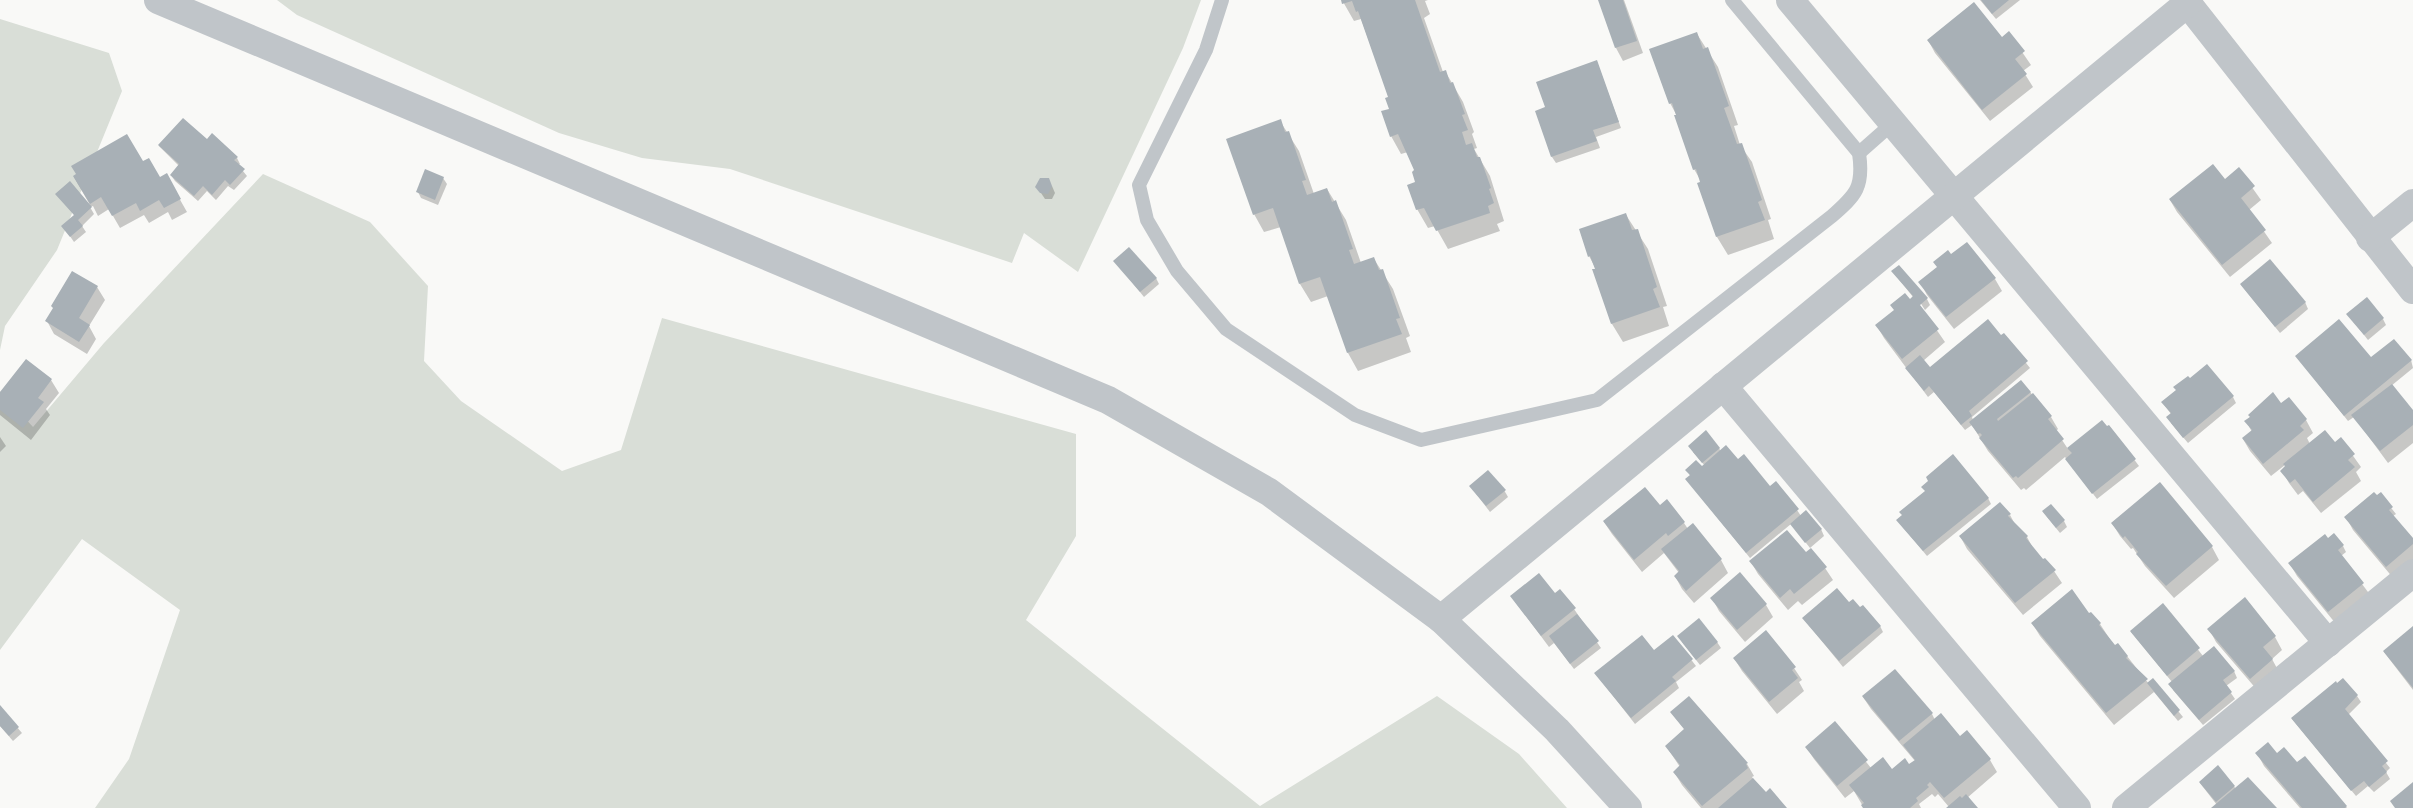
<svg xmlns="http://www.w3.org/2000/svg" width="2413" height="808" font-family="'Nunito Sans',sans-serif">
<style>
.green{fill:#d9ded7}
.shadow{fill:#0003}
.building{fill:#a8b0b6}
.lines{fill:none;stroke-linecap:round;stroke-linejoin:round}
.service{stroke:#c0c5c9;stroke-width:14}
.minor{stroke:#c0c5c9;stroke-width:28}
.tertiary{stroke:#c0c5c9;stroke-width:28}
</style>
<rect width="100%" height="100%" fill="#f9f9f7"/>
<!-- green -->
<g class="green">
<path d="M277,0h924l-18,48 -105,224 -54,-39 -12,30 -282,-94 -88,-11 -83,-25 -262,-118z"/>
<path d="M0,19l109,34 13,38 -65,159 -52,76 -5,24z"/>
<path d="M263,174l107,48 58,64 -4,75 37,40 101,70 59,-21 41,-132 414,116v102l-50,84 234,186 177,-110 82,58 48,54h-1472l34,-49 51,-149 -98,-71 -82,111v-259l33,36 71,-84z"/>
</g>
<!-- shadow -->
<g class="shadow">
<path d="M1342,0h86l-3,1 5,13 -6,4 19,54 2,-1 18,31 11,30 -2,2 5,14 -3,1 16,27 14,45 -7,3 3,7 -52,18 -13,-23 -7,2 -11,-19 -1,-38 -8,-19 -7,2 -10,-18 -1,-38 -29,-79 -7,2z"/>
<path d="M1599,0h25l19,53 -20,8 -7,-13z"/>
<path d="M1980,0h40l-24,19z"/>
<path d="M2009,33l22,32 -8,6 10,16 -43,34 -55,-68 -7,-13 74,-1z"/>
<path d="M1697,34l21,33 20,58 -4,1 6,19 12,17 19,57 -3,1 6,19 -46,16 -11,-18 -18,-53 3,-1 -8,-14 -17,-53 -7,-13z"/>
<path d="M1597,62l24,66 -25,9 4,11 -44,15 -4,-6 -6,-49z"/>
<path d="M1280,121l19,30 15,43 13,-5 19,31 15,43 13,-4 19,30 17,47 -4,2 5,14 -53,19 -10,-18 -20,-57 -17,6 -11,-18 -19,-57 -17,5 -10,-18z"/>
<path d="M207,141l30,17 3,6 -2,1 9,11 -13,14 -6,-4 -12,14 -9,-9 -9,10 -23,-20 -4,-6 8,-9 -20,-20z"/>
<path d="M142,163l18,16 6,-4 21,37 -15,8 -4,-8 -19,11 -5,-8 -24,13 -11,-19 -11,7 -5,-10 -3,1 4,7 -12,12 4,6 -12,10 -11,-16 12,-10 -18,-22 33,11 -16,-28z"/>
<path d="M2239,169l22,31 -12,10 23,33 -42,34 -53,-65 -7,-12 55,-19z"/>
<path d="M443,178l4,6 -9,21 -17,-7 -3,-6z"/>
<path d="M1052,186l3,7 -3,6h-7l-8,-12z"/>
<path d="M1626,215l22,34 19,57 -4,1 6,19 -46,16 -11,-18 -16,-55 -7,-13z"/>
<path d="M1951,256l44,23 7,12 -48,38 -27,-34 -7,-13z"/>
<path d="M1115,261l41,17 3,6 -15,13z"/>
<path d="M1893,272l34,27 3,6 -5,5 -7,-11 -2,1 29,42 -22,19 7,8 74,-34 26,33 -58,49 1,3 57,-28 21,25 7,12 -2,2 12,18 41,-23 30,40 -42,33 -32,-42 -39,33 -2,-2 -3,2 -33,-39 -16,-26 -7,5 -31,-38 -6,5 -44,-59 -7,-12 36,-29z"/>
<path d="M2241,285l64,17 3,7 -28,24z"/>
<path d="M97,287l8,13 -16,26 7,13 -9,15 -33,-20 -7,-13z"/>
<path d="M2383,319l3,6 -18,15 -16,-20z"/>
<path d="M2297,357l114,3 2,8 -22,18 22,26v31l-25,20 -34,-46 -6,4z"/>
<path d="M26,360l25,20 8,13 -13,16 4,6 -19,25 -31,-25v-21z"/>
<path d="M2273,394l8,11 7,-6 18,21 7,13 -6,5 3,6h25l6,-5 20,28 -5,5 5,9 -40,32 -18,-22 -5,4 -9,-12 -7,-12 4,-4 -1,-2 -14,11 -21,-25 -7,-12 9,-7 -6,-11z"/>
<path d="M2233,397l3,6 -48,40 -17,-20v-9l-9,-12z"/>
<path d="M0,437l6,9 -6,6z"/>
<path d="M1719,448l2,4 17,9 59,49 4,6 20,13 3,7 -14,12 -19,-24 -41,34 -63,-78 4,-3 -4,-7 15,-2 3,-2 -12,-14z"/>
<path d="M2160,484l52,63 7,13 -45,38 -29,-32 -12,-18 -2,1 -11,-13 -8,-13z"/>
<path d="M1471,487l33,3 4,7 -18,15z"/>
<path d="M2380,494l16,20 -3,2 20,24v23l-19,16 -41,-49 -7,-13 35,-15z"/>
<path d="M1988,498l3,6 -64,52 -25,-30z"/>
<path d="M2043,512l21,9 3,6 -7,6z"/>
<path d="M2010,515l6,11 11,11 7,13 20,21 8,12 -39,32 -56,-66 -7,-13z"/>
<path d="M1604,522l80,1 4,6 4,-4 29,35 7,13 -34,30 -12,-14 -7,-13 4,-3 -15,-20 -22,19 -30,-38z"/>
<path d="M2328,540l15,6 3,6 -5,4 30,40 -35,28 -39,-48 -7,-12z"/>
<path d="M1805,554l20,14 8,12 -31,25 -4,-4 -10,9 -30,-36 -7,-12z"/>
<path d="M1740,574l26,31 7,12 -28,25 -26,-31 -7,-13z"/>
<path d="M2072,590l17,25 11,9 15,23 12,9 22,28 4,-4 30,37 -5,4 -24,-29 -40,33 -74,-89 -8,-13z"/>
<path d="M1555,595l19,14 27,39 -27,21 -20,-26 -5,4 -38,-51z"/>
<path d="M1849,604l11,4 20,18 3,6 -40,35 -40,-49z"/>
<path d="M2163,605l40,51 31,15 3,7 -11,8 9,13 -32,26 -30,-35 -1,-8 -41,-50z"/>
<path d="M2413,628v62l-29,-38z"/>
<path d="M2209,629l66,8 7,13 -10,9 7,13 -21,19 -42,-49z"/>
<path d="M1673,636l23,30 -20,16 3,6 -44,36 -39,-50 58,-22z"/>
<path d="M1682,642h35l4,6 -21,17z"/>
<path d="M1734,658l60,10 8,12 -3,2 5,9 -27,23 -35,-43z"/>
<path d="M2357,696l4,6 -13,13 42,53 -4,4 4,7 -16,13 -6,-6 -12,10 -64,-77z"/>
<path d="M1863,697l69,17 3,6 55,40 7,12 -30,26 9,10h-28l1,-1 -11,-13 -3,3 -3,-3 -13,10 2,4h-57l-10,-17 -9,7 -31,-39 -8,-12 29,-24 36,45 21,2 17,-5 6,-4 -44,-52z"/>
<path d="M0,707l22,26 -9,8 -13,-15z"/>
<path d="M1671,712l32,2 44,50 7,12 -2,1 2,3 12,13 20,15h-85l-19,-23 -8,-13 6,-5 -14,-21 19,-16z"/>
<path d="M2257,753l20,2 20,9 8,-6 42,50h-47l-36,-42z"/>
<path d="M2218,767l18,22 39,19h-62l4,-3 -17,-22z"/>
</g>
<!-- building -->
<g class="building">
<path d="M1341,0h74l25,72 6,-2 4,13 3,-1 12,32 -3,1 6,15 -6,2 4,13 6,-2 5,14h3l11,31 -2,1 5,14 -6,3 2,7 -54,18 -12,-23 -8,2 -9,-25 8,-3 -3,-10 2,-2 -16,-36 -8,3 -9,-26 8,-2 -4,-11 3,-1 -30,-86 -2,1 -4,-11 -10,3z"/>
<path d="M1598,0h25l14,41 -22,7z"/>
<path d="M1981,0h28l-17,14z"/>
<path d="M1974,2l28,35 7,-6 16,20 -10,8 12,15 -45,36 -55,-70z"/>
<path d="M1697,32l6,17 5,-2 21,59 -5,2 13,36 5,-1 20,57 -4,2 7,18 -49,17 -19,-54 3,-1 -4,-13 -3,1 -19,-55h2l-4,-12 -3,1 -20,-55z"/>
<path d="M1597,60l22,62 -26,8 4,11 -46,16 -16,-46 10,-4 -9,-25z"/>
<path d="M183,118l24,21 5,-6 26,24 -4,3 11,9 -15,16 -5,-5 -13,15 -9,-9 -9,10 -24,-21 9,-11 -21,-19z"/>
<path d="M1281,119l4,13 4,-1 17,49 -4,1 5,14 20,-7 5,14 4,-2 17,49 -4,1 5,14 20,-7 5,13 4,-1 17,49 -4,1 6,15 -55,19 -27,-76 -21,7 -26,-76 -20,7 -27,-76z"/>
<path d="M127,134l16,27 6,-3 11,19 7,-4 14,26 -17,9 -5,-8 -19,11 -4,-8 -24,13 -11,-19 -11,7 -17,-28 3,-2 -5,-8z"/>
<path d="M2213,164l12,15 14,-12 16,19 -14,12 25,32 -44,35 -53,-66z"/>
<path d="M425,169l19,8 -9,23 -19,-8z"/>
<path d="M1040,178h9l3,8 -4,8 -8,-1 -5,-6z"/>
<path d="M70,181l22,26 -14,13 5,6 -13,11 -9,-11 13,-11 -19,-21z"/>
<path d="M1626,213l6,17 6,-1 19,58 -4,2 7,18 -49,17 -19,-55h3l-5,-13 -2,1 -9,-28z"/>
<path d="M1967,242l29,36 -50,39 -28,-35 19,-15 -4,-5 15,-12 3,4z"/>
<path d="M1129,247l28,31 -17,14 -27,-31z"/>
<path d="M2270,259l36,43 -31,25 -35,-43z"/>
<path d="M1899,265l29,33 -8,7 19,24 -37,30 -27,-34 19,-15 -4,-5 15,-12 5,6 3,-3 -22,-25z"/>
<path d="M72,271l26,15 -19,32 11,7 -11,17 -34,-21 8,-13 -2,-2z"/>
<path d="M2367,297l17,21 -20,17 -18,-21z"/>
<path d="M1988,319l13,16 3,-2 24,28 -59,50 3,5 -11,9 -32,-39 -5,5 -19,-23 15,-13 10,12z"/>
<path d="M2339,319l32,38 23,-18 18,21 -68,56 -49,-60z"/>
<path d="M26,359l26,20 -14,19 6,4 -21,26 -23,-18v-18z"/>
<path d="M2207,364l27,32 -51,42 -17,-21 5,-4 -10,-11 15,-12 -3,-3 15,-11 2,2z"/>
<path d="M2021,380l10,12 -34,27 1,2 35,-28 19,23 -4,3 16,20 -46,39 -2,-2 -3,2 -34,-40 3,-3 -2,-2 -2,1 -9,-12z"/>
<path d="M2392,384l21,26v15l-33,26 -29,-36z"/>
<path d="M2273,392l8,11 8,-6 18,22 -7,7 4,4 -41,34 -21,-26 10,-8 -8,-9 6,-4 -2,-2z"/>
<path d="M2102,420l5,6 2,-1 27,34 -44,35 -27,-35 7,-6 -5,-5z"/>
<path d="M1706,430l14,18 -18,15 -14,-17z"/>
<path d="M2325,430l10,12 6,-5 14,17 -7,6 7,7 -42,35 -18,-23 -5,4 -10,-12 5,-5 -2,-2z"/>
<path d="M1726,445l12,14 6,-5 26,32 6,-5 23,28 -53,44 -61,-74 5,-4 -5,-5 11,-10 6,6z"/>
<path d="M1953,454l36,44 -66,53 -27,-31 6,-5 -3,-3 26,-21 -4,-4 7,-6 -2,-4z"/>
<path d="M1488,470l18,20 -20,16 -17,-20z"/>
<path d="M2160,482l53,64 -47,40 -30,-32 2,-2 -13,-16 -2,2 -12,-15z"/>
<path d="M1645,487l15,18 7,-6 18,23 -17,14 -2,-3 -32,27 -31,-39z"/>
<path d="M2374,492l3,3 4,-3 12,15 -4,3 24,28v6l-27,23 -42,-50z"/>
<path d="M2000,502l11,12 -3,2 20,20 -2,2 17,21 2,-1 11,12 -41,33 -56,-67z"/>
<path d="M2051,504l14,16 -9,8 -14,-17z"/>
<path d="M1806,510l16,19 -17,14 -15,-19z"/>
<path d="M1693,523l29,36 -36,32 -12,-15 5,-5 -18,-22z"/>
<path d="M1787,530l19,22 5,-4 16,19 -33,27 -4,-5 -10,9 -31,-37z"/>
<path d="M2334,533l10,12 -6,5 26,33 -36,29 -40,-49 37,-29 3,4z"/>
<path d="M1740,572l27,32 -30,26 -27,-32z"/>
<path d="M1539,573l16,20 5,-4 16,19 -35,28 -31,-40z"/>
<path d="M1837,588l12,14 4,-3 7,8 3,-2 18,21 -42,35 -37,-43z"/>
<path d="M2072,589l17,24 2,-1 10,11 -2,2 16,20 3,-2 10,13 -2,2 22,21 -42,34 -75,-90z"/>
<path d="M2245,597l31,39 -13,11 10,12 -23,20 -43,-50z"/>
<path d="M2163,603l37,45 -33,28 -37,-45z"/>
<path d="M1577,614l22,27 -29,23 -21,-28z"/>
<path d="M1699,618l19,24 -22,18 -19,-24z"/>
<path d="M2413,626v62l-30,-37z"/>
<path d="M1766,630l30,37 -4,3 6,8 -29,24 -36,-44z"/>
<path d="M1642,635l12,15 19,-15 20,24 -21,18 4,4 -45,37 -37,-45z"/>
<path d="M2214,646l21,25 -12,9 9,12 -33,28 -31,-36z"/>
<path d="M1895,669l38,44 -34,28 -37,-45z"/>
<path d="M2153,678l27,32 -6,6 -27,-33z"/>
<path d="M2343,678l15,17 -13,14 43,52 -6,5 5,6 -18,15 -5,-6 -13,10 -60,-73 45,-37 1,2z"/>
<path d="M1689,696l59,67 -2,1 2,4 -46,38 -29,-34 7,-7 -15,-19 19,-17 -14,-17z"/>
<path d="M0,705l19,22 -10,9 -9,-10z"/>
<path d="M1941,713l19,23 7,-6 24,29 -47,39 -14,-16 -3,3 2,2 -13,11 2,3 -8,7h-47l-2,-3 3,-2 -15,-18 34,-28 9,12 13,-11 4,6 6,-4 -12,-15z"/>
<path d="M1835,721l33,39 -31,26 -32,-39z"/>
<path d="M2268,742l9,11 7,-6 13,15 8,-6 42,50 -2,2h-43l-47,-55z"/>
<path d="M2218,765l17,21 -19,16 -17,-20z"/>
<path d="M2248,777l29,31h-66z"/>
<path d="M1753,778l13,14 4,-4 17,20h-69z"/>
<path d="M2413,782v26h-18l-5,-7z"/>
<path d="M1966,794l12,14h-32l14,-12 2,2z"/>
</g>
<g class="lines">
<!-- service -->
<g class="service">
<path d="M1222,0l-16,50 -67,135 8,35 30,51 49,58 129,86 66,25 176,-40 235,-184c24,-21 32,-29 27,-63l-127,-153"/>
<path d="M1859,153l34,-30"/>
</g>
<!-- minor -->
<g class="minor">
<path d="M1790,0l538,643"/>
<path d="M2185,0l228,290"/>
<path d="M2370,238l43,-35"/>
<path d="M1723,386l354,422"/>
<path d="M1441,619l747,-616"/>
<path d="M2126,808l287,-235"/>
</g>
<!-- tertiary -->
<path class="tertiary" d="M158,0l950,400 161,92 172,127 116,111 71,78"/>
</g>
</svg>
